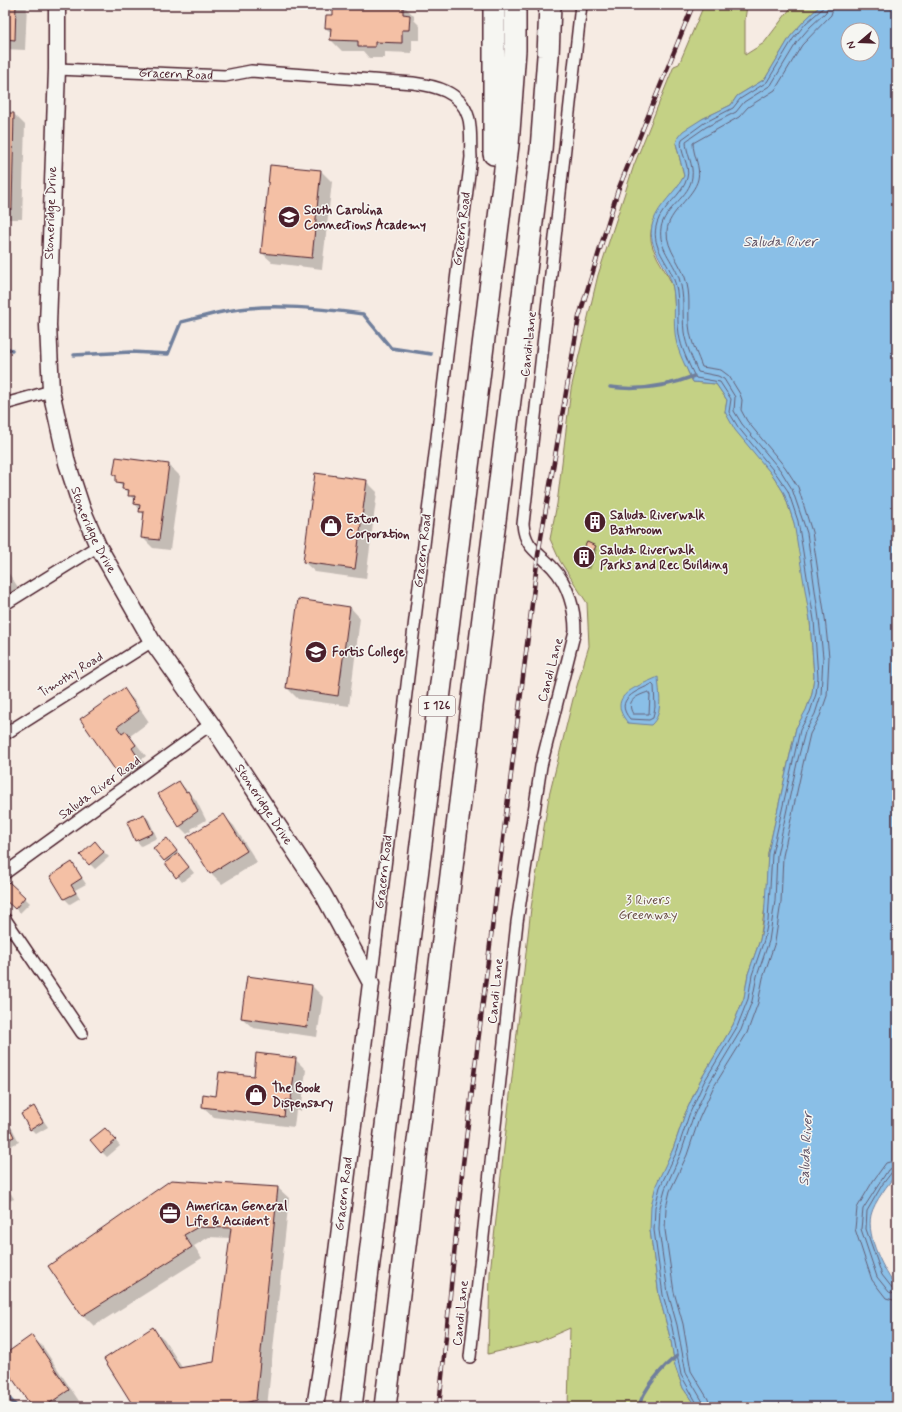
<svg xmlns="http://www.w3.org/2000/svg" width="902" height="1412" font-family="Mynerve,sans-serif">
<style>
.green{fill:#c4d185;stroke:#877858}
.water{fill:#8abfe7;stroke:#707f9c;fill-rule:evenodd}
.shadow{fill:#0003}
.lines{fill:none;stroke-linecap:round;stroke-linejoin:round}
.shore{stroke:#645f76;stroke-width:1}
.stream{stroke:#707f9c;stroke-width:3.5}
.building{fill:#f4c0a5;stroke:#4a1f2b}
.street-casing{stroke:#4a1f2b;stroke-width:14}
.secondary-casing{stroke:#4a1f2b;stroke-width:19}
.highway-casing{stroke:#4a1f2b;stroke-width:24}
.street{stroke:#f6f6f2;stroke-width:11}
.secondary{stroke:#f6f6f2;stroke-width:16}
.highway{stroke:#f6f6f2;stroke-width:21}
.rail-casing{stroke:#4a1f2b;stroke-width:4.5}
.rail{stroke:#f6f6f2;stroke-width:3;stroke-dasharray:9;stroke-linecap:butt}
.labels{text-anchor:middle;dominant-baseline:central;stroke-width:3;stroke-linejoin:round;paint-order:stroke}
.shield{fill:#f6f6f2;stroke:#7e6067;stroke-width:1}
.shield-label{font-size:12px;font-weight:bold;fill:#4a1f2b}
.street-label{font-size:13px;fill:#4a1f2b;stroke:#f6f6f2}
.poi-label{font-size:13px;font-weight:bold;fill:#4a1f2b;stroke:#f6f6f2;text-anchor:start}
.park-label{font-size:13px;fill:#684c42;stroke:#f6f6f2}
.water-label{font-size:14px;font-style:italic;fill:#5d4f63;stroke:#f6f6f2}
</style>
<rect width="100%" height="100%" fill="#f6ebe3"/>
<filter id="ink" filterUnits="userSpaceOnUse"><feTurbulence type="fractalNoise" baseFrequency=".025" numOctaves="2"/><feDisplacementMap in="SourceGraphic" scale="8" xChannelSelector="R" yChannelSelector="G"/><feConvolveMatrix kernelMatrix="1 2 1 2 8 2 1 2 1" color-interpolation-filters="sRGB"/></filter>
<g filter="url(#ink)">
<!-- green -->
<path class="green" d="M704,5h43l-2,15v35l19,-12 29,-38h28l-17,16 -14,16 -25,42 -28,17 -6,9 -29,14 -26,24 8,33c-11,23 -42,43 -31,72 5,14 15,25 20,39 3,33 4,66 20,95l23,2 11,16 -2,12 49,65 10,16 14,41 12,86 4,56 -2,18 -6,17 -10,17 -28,125 -2,47 -6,40 -12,34 -4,24 -11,27 -33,56 -15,33 -12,35 -8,18 -15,63 9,65 12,46 4,25 8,22 13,19h-128l2,-79 -32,14 -50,12 2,-81 41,-365 18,-112 24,-97 16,-53 -2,-43 -27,-42 -10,-22 7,-35 14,-115 27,-114 36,-110 40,-99 5,-2z"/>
<!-- water -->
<g class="water">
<path d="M821,5h76v1168c-8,10 -23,29 -26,42 -5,22 13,56 26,73v119h-201l-13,-19 -8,-22 -4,-25 -12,-46 -9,-65 1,-24 5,-21 17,-36 12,-35 15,-33 33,-56 11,-27 4,-24 12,-34 4,-20 4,-67 28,-125 10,-18 6,-16 2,-18 -4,-56 -16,-97 -10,-30 -10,-16 -39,-47 -10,-18 2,-12 -11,-16 -23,-2 -3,-6c-6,-13 -14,-28 -15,-43 -2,-18 2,-38 -5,-55 -8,-19 -24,-34 -17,-56 6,-18 23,-30 31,-46l-8,-33 2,-6 5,-6 19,-12 29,-14 6,-9 28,-17 25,-42 14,-16zM848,30h24v24h-24z"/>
<path d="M658,677c1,15 6,37 -7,48l-23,-2c-23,-28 9,-36 30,-46z"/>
</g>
<!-- shadow -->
<g class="shadow">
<path d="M5,5h22l-2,45 -20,-1z"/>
<path d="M334,5h69l11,11v4l6,6v14h-8v13l-27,-1v6h-16l-6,-7h-21l-11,-11v-7l-5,-5 8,-12z"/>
<path d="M5,114h9l11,11 -3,94h-17z"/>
<path d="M321,171l11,11 -10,87 -49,-6 -11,-10z"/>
<path d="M169,465l11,11 -10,74 -17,-2 -11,-11 3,-21 -10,-12v-3l-18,-20v-4l-3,-2z"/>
<path d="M366,481l11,11 -11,87 -51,-7 -11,-10z"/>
<path d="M600,517l3,2 -1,12 -10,-1 -3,-2z"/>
<path d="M595,547l2,3 -2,4 1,2 -6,14 -15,-8z"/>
<path d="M5,568l15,22 -15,10z"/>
<path d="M350,607l10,11 -11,88 -51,-7 -11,-11z"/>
<path d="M124,690l10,10 15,22 -19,14 16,20 -4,3 7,12 -19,13 -11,-10 -38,-55z"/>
<path d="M179,782l17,18 10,20 -15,9 1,2 -5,3 -8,-8z"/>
<path d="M144,815l5,5 8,18 -16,8 -5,-6 -8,-18z"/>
<path d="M223,815l11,11 23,36 -35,22 -11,-11z"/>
<path d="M167,839l27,34 -12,9 -27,-34z"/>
<path d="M100,848l9,9 -14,12 -5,-5z"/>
<path d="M72,863l14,21 -11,6 5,8 -10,6 -5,-5 -14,-23z"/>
<path d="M9,883l21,20 -10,10 -15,-14v-12z"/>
<path d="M247,977l65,9 11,11 -6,40 -64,-9 -11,-10z"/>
<path d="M295,1059l11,11 -5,41 -5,-1 -2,17 -80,-10 -11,-10 51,-30z"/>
<path d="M34,1107l14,20 -12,7 -5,-5z"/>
<path d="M5,1123h2l5,5 7,14 -13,6z"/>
<path d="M110,1134l10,12 -13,11 -5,-5z"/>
<path d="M172,1181l106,7 11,10 -22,209h-132l18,-78 11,10 19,30 32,-6 16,-125 -22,-1 -15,9 8,12 -108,68 -11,-11 -34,-49z"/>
<path d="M5,1183l9,16 -9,4z"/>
<path d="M32,1337l11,10 36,54 -9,6h-37l-28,-41v-11z"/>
</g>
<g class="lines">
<!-- shore -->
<g class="shore">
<path d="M652,684l2,2 1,21 -2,11 -4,2 -19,-1c-17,-20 7,-28 22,-35z"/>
<path d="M648,692l2,3 -1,19h-16c-8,-14 4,-18 15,-22z"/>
<path d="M897,1160l-11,3 -13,18 -16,27 -2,21 17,51 14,18 11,3"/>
<path d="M897,1166l-9,4 -25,39 -2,20 16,48 12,15 8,3"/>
<path d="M897,1171l-5,1 -10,13 -15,26 -1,18 16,46 11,14 4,1"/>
<path d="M699,1407l-18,-32 -9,-48 -9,-32 -9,-65 1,-23 5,-20 17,-36 12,-36 15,-33 33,-55 11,-28 4,-24 12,-35 4,-19 4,-67 28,-124 10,-18 6,-18 2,-17 -4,-57 -16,-99 -10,-30 -11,-16 -39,-48 -9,-15 2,-13 -11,-17 -24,-4 -2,-3c-6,-13 -13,-27 -15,-41 -3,-19 2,-39 -6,-57 -7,-18 -23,-32 -16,-54 5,-17 26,-28 30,-45 4,-13 -9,-27 -5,-39l22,-16 29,-15 7,-9 27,-17 26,-43 13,-16 16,-14 1,-4"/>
<path d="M704,1407l-1,-5 -17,-29 -9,-48 -9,-32 -9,-63 1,-23 5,-18 16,-36 12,-36 15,-32 33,-55 11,-29 5,-25 12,-35 6,-40 2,-46 20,-92 8,-31 10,-18 6,-19 2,-38 -4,-38 -12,-86 -15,-44 -11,-18 -39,-47 -8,-13 1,-14 -11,-18 -6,-3 -20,-4c-5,-12 -12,-26 -14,-40 -2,-18 1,-36 -5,-54 -6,-18 -21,-30 -18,-50 3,-20 29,-31 31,-51 2,-12 -6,-24 -6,-36l20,-14 30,-15 8,-10 27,-17 26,-43 13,-15 16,-15 2,-7"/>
<path d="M710,1407l-2,-8 -17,-28 -8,-47 -9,-32 -9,-62 1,-22 4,-17 17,-36 12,-36 14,-31 34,-55 11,-30 5,-25 12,-36 6,-40 2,-46 20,-92 7,-30 10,-18 7,-20 2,-39 -4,-39 -13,-86 -14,-45 -13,-20 -38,-46 -6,-11 1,-10 -2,-6 -11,-18 -8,-6 -19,-3c-4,-11 -10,-23 -12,-35 -3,-16 1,-32 -3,-48 -4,-19 -21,-34 -20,-53 1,-19 27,-34 31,-52 3,-12 -5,-24 -5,-36l46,-26 9,-10 27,-17 27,-45 29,-30 3,-10"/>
</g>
<!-- stream -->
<g class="stream">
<path d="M5,348l7,2"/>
<path d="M74,355l57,-3 37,2 13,-32c12,-3 24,-6 36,-9 44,-11 101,-5 146,1l28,34 40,6"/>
<path d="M610,387c30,4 56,0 84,-11"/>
<path d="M5,1394l12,13"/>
<path d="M639,1407c3,-16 25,-42 38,-51"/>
</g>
</g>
<!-- building -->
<g class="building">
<path d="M5,5h11l-1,35 -10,-1z"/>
<path d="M333,5h70v9l7,1 -1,15h-7v13l-27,-1v5h-17v-6l-28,-1 1,-12h-6l1,-13h7z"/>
<path d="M5,113h9l-2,96h-7z"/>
<path d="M270,165l51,5 -9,88 -51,-5z"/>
<path d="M116,457l53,7 -10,76 -18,-2 3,-26h-5l1,-7 -6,-1 1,-8h-7l1,-6 -7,-1 1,-6 -7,-1v-7h-3z"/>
<path d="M315,473l52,7 -12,89 -52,-7z"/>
<path d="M589,515l12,1 -1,13 -12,-1z"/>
<path d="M587,542l9,4 -3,6 2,1 -8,15 -13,-6 7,-15 3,1z"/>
<path d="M298,599l52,8 -12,89 -52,-8z"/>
<path d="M124,688l15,23 -22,16 5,7 4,-3 10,14 -4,3 7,11 -21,15 -38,-55z"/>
<path d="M179,781l7,11 2,-1 10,20 -14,10 1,2 -6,4 -21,-33z"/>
<path d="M144,814l9,19 -18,8 -8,-19z"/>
<path d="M224,814l23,37 -37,23 -23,-37z"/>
<path d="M167,838l10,13 -13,10 -11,-13z"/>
<path d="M95,841l9,11 -15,13 -9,-10z"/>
<path d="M178,853l11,14 -13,11 -11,-15z"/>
<path d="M72,862l10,16 -11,7 5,8 -12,6 -14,-23z"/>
<path d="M9,882l16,15 -10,12 -10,-9v-14z"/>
<path d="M247,976l65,9 -5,42 -66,-9z"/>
<path d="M256,1053l40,5 -5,42h-5l-2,17 -82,-10 1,-13 13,2 3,-24 35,4z"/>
<path d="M34,1106l9,16 -13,8 -9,-16z"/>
<path d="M7,1121l7,16 -9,4v-19z"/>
<path d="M105,1128l11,12 -15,13 -11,-13z"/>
<path d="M171,1180l107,7 -22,213 -27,7h-95l-30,-48 49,-32 26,41 35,-6 17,-134 -33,-1 -14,8 8,12 -110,69 -34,-50z"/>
<path d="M32,1335l37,55 -25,17h-12l-27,-39v-14z"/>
</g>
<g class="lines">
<!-- street casing -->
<g class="street-casing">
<g id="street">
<path id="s1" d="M57,69l168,7 26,-5 162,12c22,3 47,8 55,33 4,10 2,30 3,41l-100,825"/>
<path d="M5,404l46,-13"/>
<path d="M5,604l93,-58"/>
<path d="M5,734l147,-93"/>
<path d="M5,873l206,-149"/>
<path d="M5,919l77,114"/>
<path d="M470,1357l47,-435 24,-156 34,-135c0,-22 -7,-47 -22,-63 -14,-16 -28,-19 -30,-44l58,-519"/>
</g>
</g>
<!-- secondary casing -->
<g class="secondary-casing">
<g id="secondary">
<path id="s2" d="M57,5v64l-9,256 3,66 16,72 15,46 16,37 54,95 59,83 112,170 48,89 -44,348 -12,76"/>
</g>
</g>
<!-- highway casing -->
<g class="highway-casing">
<g id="highway">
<path d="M494,5v149"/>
<path d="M351,1407l157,-1262 7,-95v-45"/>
<path d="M385,1407l156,-1257 7,-94 2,-51"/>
</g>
</g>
<!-- street -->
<use href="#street" class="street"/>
<!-- secondary -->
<use href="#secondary" class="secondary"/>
<!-- highway -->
<use href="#highway" class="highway"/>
<!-- rail casing -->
<g class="rail-casing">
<path id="rail" d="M439,1407l24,-243 75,-609 41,-238 39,-127 75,-185"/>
</g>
<!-- rail -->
<use href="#rail" class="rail"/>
</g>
</g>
<!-- icons -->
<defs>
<g id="university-disc" transform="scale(1.15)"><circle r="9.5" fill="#4a1f2b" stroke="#f6f6f2"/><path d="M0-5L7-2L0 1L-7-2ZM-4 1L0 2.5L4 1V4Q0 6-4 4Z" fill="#fff"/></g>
<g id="building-disc" transform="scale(1.15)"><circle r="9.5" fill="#4a1f2b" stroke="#f6f6f2"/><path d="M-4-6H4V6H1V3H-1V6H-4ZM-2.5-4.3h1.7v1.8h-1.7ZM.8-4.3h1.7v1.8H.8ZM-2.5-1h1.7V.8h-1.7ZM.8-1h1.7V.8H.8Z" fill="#fff"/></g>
<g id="shop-disc" transform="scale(1.15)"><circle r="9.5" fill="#4a1f2b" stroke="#f6f6f2"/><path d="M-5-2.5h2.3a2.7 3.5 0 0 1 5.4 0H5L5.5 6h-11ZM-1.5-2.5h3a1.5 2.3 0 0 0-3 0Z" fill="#fff"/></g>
<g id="office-disc" transform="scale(1.15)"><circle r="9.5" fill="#4a1f2b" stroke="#f6f6f2"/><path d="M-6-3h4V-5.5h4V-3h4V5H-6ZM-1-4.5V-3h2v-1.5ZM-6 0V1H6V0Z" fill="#fff"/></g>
</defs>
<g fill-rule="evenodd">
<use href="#university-disc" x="289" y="217"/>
<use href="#building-disc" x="595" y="522"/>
<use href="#shop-disc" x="331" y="526"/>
<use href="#building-disc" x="584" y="557"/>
<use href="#university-disc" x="316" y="652"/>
<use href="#shop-disc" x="256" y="1095"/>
<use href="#office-disc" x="170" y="1213"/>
</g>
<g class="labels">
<!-- shield labels -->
<rect class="shield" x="419" y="696" width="36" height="20" rx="3"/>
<g class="shield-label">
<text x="437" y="706">I 126</text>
</g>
<!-- street labels -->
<g class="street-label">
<text stroke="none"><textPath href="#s1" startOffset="119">Gracern Road</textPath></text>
<text transform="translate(51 213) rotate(-88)">Stoneridge Drive</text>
<text transform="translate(462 229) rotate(-83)">Gracern Road</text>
<text transform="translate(529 344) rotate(-84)">Candi Lane</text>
<text stroke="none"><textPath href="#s2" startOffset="532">Stoneridge Drive</textPath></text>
<text transform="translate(423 551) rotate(-83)">Gracern Road</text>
<text transform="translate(551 670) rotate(-75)">Candi Lane</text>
<text transform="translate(71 675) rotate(-32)">Timothy Road</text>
<text transform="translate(100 788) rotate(-36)">Saluda River Road</text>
<text stroke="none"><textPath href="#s2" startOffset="856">Stoneridge Drive</textPath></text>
<text transform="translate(384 872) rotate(-83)">Gracern Road</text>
<text transform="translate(496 991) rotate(-84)">Candi Lane</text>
<text transform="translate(344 1194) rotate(-83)">Gracern Road</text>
<text transform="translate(461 1313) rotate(-84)">Candi Lane</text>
</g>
<!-- poi labels -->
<g class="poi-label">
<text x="304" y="210">South Carolina<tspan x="304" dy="15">Connections Academy</tspan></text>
<text x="610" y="515">Saluda Riverwalk<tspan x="610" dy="15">Bathroom</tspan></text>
<text x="346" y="519">Eaton<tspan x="346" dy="15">Corporation</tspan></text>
<text x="600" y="550">Saluda Riverwalk<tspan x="600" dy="15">Parks and Rec Building</tspan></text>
<text x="332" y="652">Fortis College</text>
<text x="272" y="1088">The Book<tspan x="272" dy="15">Dispensary</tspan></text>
<text x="186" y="1206">American General<tspan x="186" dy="15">Life &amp; Accident</tspan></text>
</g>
<!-- park labels -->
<g class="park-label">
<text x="648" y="900">3 Rivers<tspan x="648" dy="15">Greenway</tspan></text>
</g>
<!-- water labels -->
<g class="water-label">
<text x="780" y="242">Saluda River</text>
<text transform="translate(806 1149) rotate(-87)">Saluda River</text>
</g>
</g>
<!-- margin -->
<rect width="902" height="1412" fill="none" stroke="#f6f6f2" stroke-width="20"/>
<rect x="10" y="10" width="882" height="1392" fill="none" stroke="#4a1f2b" stroke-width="1.5" filter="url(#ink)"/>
<!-- north arrow -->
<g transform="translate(860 42) rotate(251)"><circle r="19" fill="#f6f6f2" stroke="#b1a0a2"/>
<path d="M0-3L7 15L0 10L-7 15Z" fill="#4a1f2b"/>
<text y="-6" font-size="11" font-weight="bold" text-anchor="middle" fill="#4a1f2b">N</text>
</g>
</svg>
